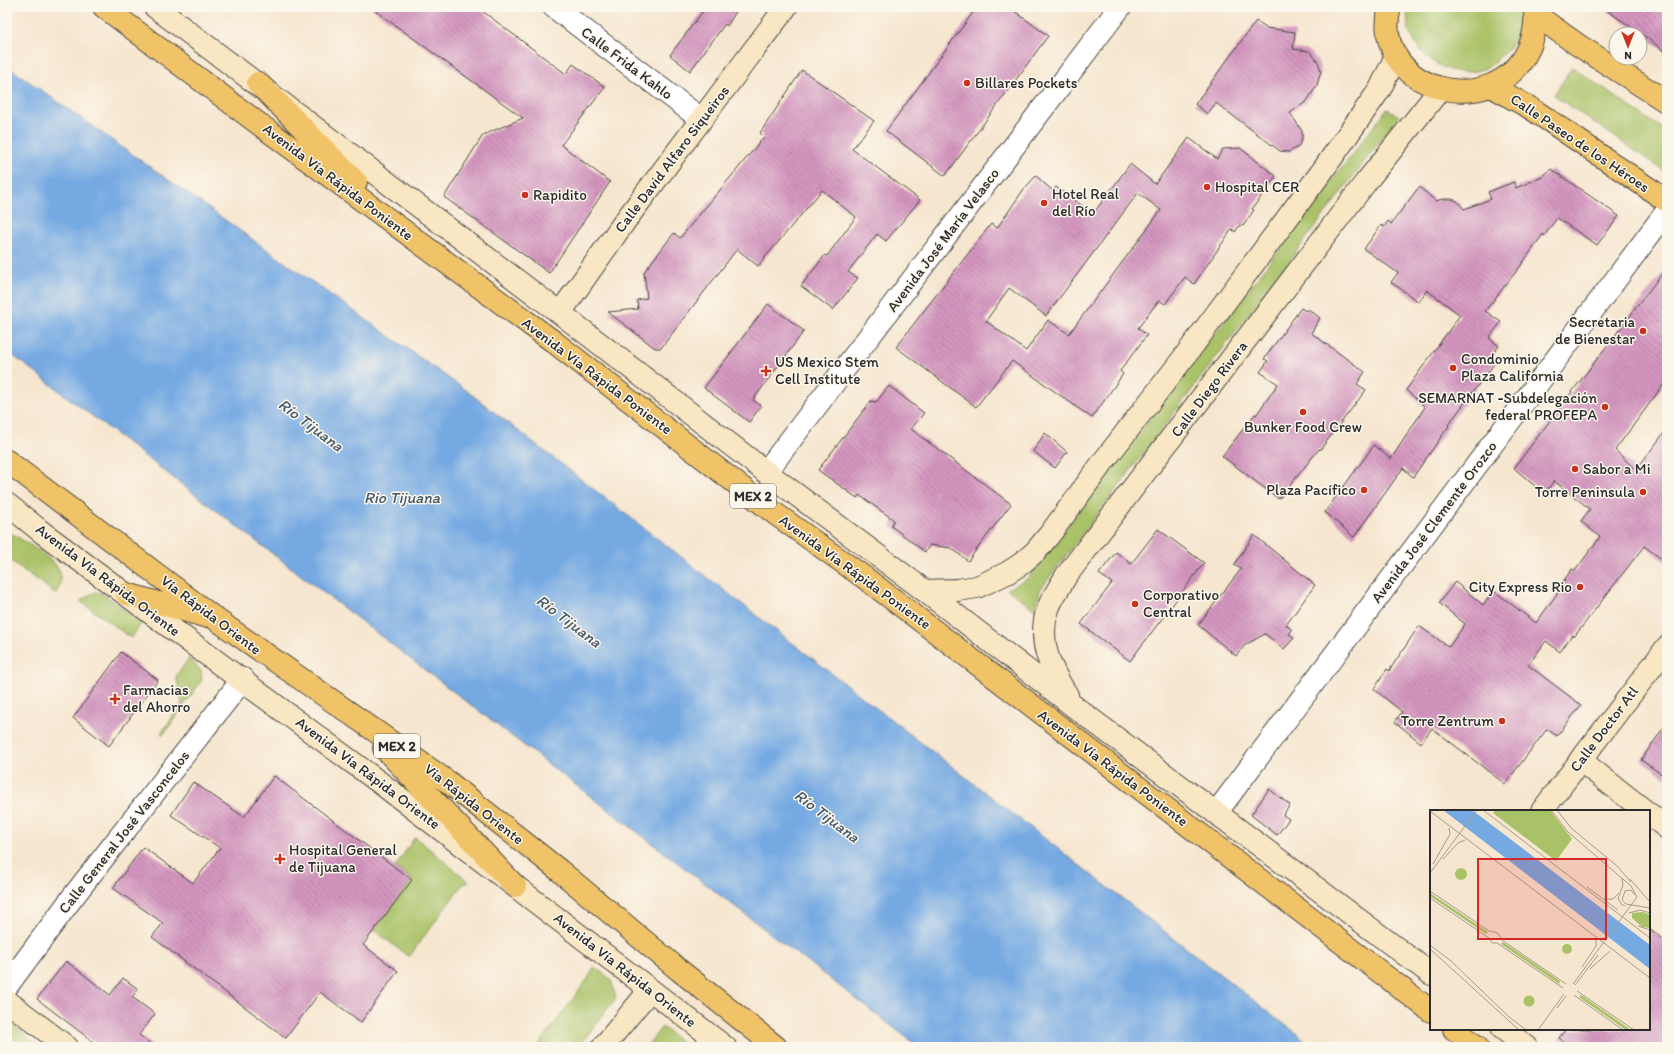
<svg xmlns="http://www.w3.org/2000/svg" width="1674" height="1054" font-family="Itim,sans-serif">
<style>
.grass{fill:#aac267;stroke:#6a7649}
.water{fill:#75a9e2;stroke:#506a86}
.building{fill:url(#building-back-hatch);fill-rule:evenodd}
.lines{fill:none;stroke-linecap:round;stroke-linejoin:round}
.street-casing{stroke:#494744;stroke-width:24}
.secondary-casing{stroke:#494744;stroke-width:24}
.primary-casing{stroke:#494744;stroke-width:24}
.highway-casing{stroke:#494744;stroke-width:24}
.street{stroke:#fff;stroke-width:22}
.secondary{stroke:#f9e7c3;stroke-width:22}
.primary{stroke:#f0c369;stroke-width:22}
.highway{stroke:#f0c369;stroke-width:22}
.poi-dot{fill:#c8321e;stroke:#fbf7ec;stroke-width:1.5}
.labels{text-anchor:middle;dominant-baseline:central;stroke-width:3;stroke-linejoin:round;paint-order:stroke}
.shield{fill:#fbf7ec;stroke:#696865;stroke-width:1}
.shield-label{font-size:14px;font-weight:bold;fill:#2b2b2b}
.street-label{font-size:15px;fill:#2b2b2b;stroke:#fbf7ec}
.poi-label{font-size:15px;fill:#2b2b2b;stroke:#fbf7ec;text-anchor:start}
.water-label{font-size:16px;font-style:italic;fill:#45576b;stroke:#fbf7ec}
.inset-road{fill:none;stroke:#a59b8d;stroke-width:1}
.view{fill:#d62828;fill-opacity:0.15;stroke:#d62828;stroke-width:2}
.inset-edge{fill:none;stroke:#2b2b2b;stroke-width:2}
</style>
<defs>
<pattern id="building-back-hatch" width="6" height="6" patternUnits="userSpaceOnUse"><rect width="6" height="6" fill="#d495bf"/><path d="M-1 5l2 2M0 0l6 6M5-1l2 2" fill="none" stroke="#ac7a9b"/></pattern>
</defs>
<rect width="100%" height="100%" fill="#fbf7ec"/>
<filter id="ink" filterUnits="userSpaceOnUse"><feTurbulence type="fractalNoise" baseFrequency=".025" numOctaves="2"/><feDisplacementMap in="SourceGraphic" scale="8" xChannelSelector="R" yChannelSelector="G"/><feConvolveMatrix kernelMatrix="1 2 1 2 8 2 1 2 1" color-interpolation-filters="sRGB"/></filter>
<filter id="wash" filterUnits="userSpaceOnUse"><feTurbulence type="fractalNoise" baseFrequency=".012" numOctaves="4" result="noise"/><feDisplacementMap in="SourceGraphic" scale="16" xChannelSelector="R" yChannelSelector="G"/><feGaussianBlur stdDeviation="0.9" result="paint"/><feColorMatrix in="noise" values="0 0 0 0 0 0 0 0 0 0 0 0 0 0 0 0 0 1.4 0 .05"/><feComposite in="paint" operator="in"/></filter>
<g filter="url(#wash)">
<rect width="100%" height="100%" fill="#f6e6cf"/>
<!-- grass -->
<g class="grass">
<path d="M1408,7h112c3,18 -3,35 -17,47 -4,3 -8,9 -13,12 -40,21 -89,-16 -82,-59z"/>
<path d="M1572,67l95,65v41l-113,-78z"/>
<path d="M1387,109l12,7 -359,474 -4,20 -29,-21 20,-10z"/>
<path d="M7,531c11,6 48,28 52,39 4,9 1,15 -3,24l-49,-36z"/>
<path d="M95,592l7,1 40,30 -11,15 -51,-37z"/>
<path d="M189,658l12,13 1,9 -39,55 -2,-2 21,-29 -6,-28z"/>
<path d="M415,837l54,45 -7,3 -53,72 -35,-27 38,-50 -17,-13z"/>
<path d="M594,967l17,12 5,19 -38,49h-38l-2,-1 51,-69z"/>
<path d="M7,1020l33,27h-33z"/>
<path d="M662,1027l27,20h-43z"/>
</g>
<!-- water -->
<path class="water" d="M7,66l460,325 847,656h-395l-912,-696z"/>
<g id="blocks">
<!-- building -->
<g class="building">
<path d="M370,7h107l89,67 7,-10 32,23 -44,58 49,37 -61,91 -105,-76 39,-62 40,-17z"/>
<path d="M706,7h33l-12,19 -2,-2 -35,47 -20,-16z"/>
<path d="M977,7h32l39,29 -103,140 -59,-45z"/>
<path d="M1602,7h65v46l-17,-13z"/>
<path d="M1256,21l10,7 29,4 -2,17 16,2 3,3 6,8 3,9 -4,14 -10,16 -17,12 12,18v8l-4,8 -9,5 -9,-1 -64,-48 -9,11 -12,-10z"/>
<path d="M802,70l72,51 -22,28 68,51 -34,41 -9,-7 -29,38 10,6 -25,32 -32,-24 24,-31 2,1 29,-39 -34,-27 -64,76 -21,-17 -76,99h-6l-47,-36 30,-3 -1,-9 10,-2 -3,-26 30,-39 6,5 84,-101 -4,-4z"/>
<path d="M1189,138l28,21 6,-10 17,-1 36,28 -24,33 2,1 -11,16 -3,-1 -5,7 -3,-3 -38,55 -9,-7 -20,27 -6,-4 -21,28 9,7 -27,36 3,3 -31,44 -80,-57 -36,46 -80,-60 95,-123 6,4 27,-39 12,-13 17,15 3,-4 37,27 37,-50 25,20zM1138,193l23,17 -92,124 -21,-14 -22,31 -40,-30 23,-33 37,28z"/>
<path d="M1551,169l68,47 -22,29 -40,-27 -13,18 -1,-2 -24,34 -34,43 16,11 -12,16 10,8 -11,14 6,4 -46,61 1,1 -36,51 -10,-9 -49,69 -29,-25 49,-67 17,14 34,-52 -19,-17 54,-75 -33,-25 -8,12 -28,-20 7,-9 -34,-24 17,-24 3,2 4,-6 3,3 28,-37 17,14 6,-2h10l5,2 7,8 27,-10 -3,-7 26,-10 2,6 26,-11z"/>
<path d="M1667,267v113l-52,70 21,20 31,-41v134l-23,-17 -70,91 -2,-2 -12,17 -14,-11 -18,24 53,40 -24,31 -10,-7 -42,55 -73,-56 -11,15 -26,-21 7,-10 -28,-23 13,-20 2,2 30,-45 30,21 16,-23 -26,-21 16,-21 28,23 11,-14 42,32 26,-36 -2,-1 12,-17 3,2 25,-34 -19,-16 9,-12 -36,-28 -10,13 -30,-26z"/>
<path d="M768,304l36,27 -51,69 8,6 -12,16 -45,-34z"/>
<path d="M1301,308l5,3 2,-2 12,9 -9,15 54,39 -8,12 9,6 -46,60 -1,-1 -40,50 -57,-43 33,-42 1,1 22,-31 -18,-12 8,-11 -4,-2z"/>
<path d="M889,386l35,27 -13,16 100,75 -43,57 -17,-13 -21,-3 -5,7 -34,-26 3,-6 -35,-25 -2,3 -39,-28 53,-69 5,1z"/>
<path d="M1045,433l22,19 -12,16 -22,-17z"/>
<path d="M1158,529l46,34 -74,98 -49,-37 31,-41 -13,-9 17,-22 15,12z"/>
<path d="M1254,535l61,50 -29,40 6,5 -3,4 5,4 -10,11 -19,-15 -20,11 -9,11 -38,-31 43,-56 -7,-4z"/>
<path d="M121,652l37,28 -49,66 -36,-28z"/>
<path d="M1667,723v55l-26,-18z"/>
<path d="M274,776l138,104 -49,65 35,26 -37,51 -41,-30 -34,46 -134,-101 11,-14 -50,-35 30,-41 50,36 27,-35 -49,-33 22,-33 51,35z"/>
<path d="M1269,789l21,16 -7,10 6,4 -12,16 -26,-20z"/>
<path d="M1649,928l18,14v105h-97l-11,-9 7,-9h83z"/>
<path d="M66,961l44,34 13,-17 15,11 -6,8 23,17 -16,21 16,12h-55l-63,-48z"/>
</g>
</g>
</g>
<g filter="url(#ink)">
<use href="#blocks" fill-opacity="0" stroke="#494744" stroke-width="1"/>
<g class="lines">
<!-- street casing -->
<g class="street-casing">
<g id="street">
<path d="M554,7l147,112"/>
<path d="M766,472l354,-465"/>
<path d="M1216,813l451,-602"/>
<path d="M7,986l65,-88 171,-219"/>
</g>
</g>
<!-- secondary casing -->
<g class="secondary-casing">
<g id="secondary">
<path d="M155,7l405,306 206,159 159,119 151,117 355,266"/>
<path d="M560,313l65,-92 161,-214"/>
<path d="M7,504l36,29 336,249 346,265"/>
<path d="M925,591l32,-1 20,-3 30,-14 14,-9 15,-13 14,-17 53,-72 82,-106 138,-186 57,-81 16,-33"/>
<path d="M1067,695c-17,-26 -30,-55 -19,-86 4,-12 12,-22 18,-33l300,-394 75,-94"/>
<path d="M1580,760l65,51"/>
<path d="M1542,811l125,-164"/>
<path d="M1649,814l18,14"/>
<path d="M7,1001l60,46"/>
<path d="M1503,1029l24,18"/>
<path d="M603,1047l47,-57"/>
</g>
</g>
<!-- primary casing -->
<g class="primary-casing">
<g id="primary">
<path d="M1390,7c-22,81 104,119 139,41 5,-11 8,-28 5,-41"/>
<path d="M1536,15l42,30 89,57"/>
<path d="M1491,86l41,23 135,92"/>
</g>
</g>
<!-- highway casing -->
<g class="highway-casing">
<g id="highway">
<path d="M104,7l151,114 299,221 223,173 88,63 566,433"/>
<path d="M258,83l98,99"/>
<path d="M7,461l210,159 231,162 112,89 119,99 97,77"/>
<path d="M127,594l77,22"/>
<path d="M384,748l131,138"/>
<path d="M1454,1029l23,18"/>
</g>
</g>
<!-- street -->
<use href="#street" class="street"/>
<!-- secondary -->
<use href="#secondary" class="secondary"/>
<!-- primary -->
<use href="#primary" class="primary"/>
<!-- highway -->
<use href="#highway" class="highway"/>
</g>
</g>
<!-- markers -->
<g class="poi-dot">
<circle cx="967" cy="83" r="4"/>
<circle cx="1207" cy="187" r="4"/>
<circle cx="525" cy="195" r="4"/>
<circle cx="1044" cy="203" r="4"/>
<circle cx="1643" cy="331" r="4"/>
<circle cx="1453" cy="368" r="4"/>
<path d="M764 365h4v4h4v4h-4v4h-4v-4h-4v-4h4z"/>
<circle cx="1605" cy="407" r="4"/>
<circle cx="1303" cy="412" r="4"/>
<circle cx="1575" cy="469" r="4"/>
<circle cx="1364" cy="490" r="4"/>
<circle cx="1643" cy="492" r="4"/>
<circle cx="1580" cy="587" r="4"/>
<circle cx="1135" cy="604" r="4"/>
<path d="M113 693h4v4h4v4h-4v4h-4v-4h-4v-4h4z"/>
<circle cx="1502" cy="721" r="4"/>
<path d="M278 853h4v4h4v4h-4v4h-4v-4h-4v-4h4z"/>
</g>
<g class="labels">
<!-- shield labels -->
<g class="shield">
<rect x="730" y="484" width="46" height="24" rx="3"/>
<rect x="374" y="734" width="46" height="24" rx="3"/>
</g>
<g class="shield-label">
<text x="753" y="496">MEX 2</text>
<text x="397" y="746">MEX 2</text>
</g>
<!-- street labels -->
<g class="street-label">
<text transform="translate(627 63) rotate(37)">Calle Frida Kahlo</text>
<text transform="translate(1580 143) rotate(34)">Calle Paseo de los Héroes</text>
<text transform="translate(672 159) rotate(-53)">Calle David Alfaro Siqueiros</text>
<text transform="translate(338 182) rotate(37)">Avenida Vía Rápida Poniente</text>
<text transform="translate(943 240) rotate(-53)">Avenida José María Velasco</text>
<text transform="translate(597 376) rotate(37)">Avenida Vía Rápida Poniente</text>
<text transform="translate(1209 389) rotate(-53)">Calle Diego Rivera</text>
<text transform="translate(1434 522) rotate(-53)">Avenida José Clemente Orozco</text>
<text transform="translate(855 572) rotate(36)">Avenida Vía Rápida Poniente</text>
<text transform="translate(108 580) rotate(37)">Avenida Vía Rápida Oriente</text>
<text transform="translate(211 615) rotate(37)">Vía Rápida Oriente</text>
<text transform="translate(1604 729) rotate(-53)">Calle Doctor Atl</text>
<text transform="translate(1113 768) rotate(37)">Avenida Vía Rápida Poniente</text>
<text transform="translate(368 773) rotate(37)">Avenida Vía Rápida Oriente</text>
<text transform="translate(474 804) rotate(38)">Vía Rápida Oriente</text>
<text transform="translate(124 832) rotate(-52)">Calle General José Vasconcelos</text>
<text transform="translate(625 970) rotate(38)">Avenida Vía Rápida Oriente</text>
</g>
<!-- poi labels -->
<g class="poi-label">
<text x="975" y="83">Billares Pockets</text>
<text x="1215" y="187">Hospital CER</text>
<text x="1052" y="194">Hotel Real<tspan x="1052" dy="17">del Río</tspan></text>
<text x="533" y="195">Rapidito</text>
<text x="1635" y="322" text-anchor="end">Secretaria<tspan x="1635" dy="17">de Bienestar</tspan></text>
<text x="1461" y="359">Condominio<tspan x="1461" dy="17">Plaza California</tspan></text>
<text x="775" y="362">US Mexico Stem<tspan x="775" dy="17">Cell Institute</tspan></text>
<text x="1597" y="398" text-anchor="end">SEMARNAT -Subdelegación<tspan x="1597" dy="17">federal PROFEPA</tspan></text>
<text x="1303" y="427" text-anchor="middle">Bunker Food Crew</text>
<text x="1583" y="469">Sabor a Mi</text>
<text x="1356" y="490" text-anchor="end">Plaza Pacífico</text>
<text x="1635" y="492" text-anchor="end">Torre Peninsula</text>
<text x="1572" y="587" text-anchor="end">City Express Rio</text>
<text x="1143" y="595">Corporativo<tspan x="1143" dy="17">Central</tspan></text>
<text x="123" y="690">Farmacias<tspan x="123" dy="17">del Ahorro</tspan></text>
<text x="1494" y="721" text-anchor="end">Torre Zentrum</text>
<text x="289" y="850">Hospital General<tspan x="289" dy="17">de Tijuana</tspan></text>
</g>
<!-- water labels -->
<g class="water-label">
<text transform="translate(311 425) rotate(37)">Río Tijuana</text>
<text x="402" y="497">Rio Tijuana</text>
<text transform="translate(569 621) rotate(37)">Río Tijuana</text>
<text transform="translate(827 816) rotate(37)">Río Tijuana</text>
</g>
</g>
<!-- overview -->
<g transform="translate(1430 810)">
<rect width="220" height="220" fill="#f6e6cf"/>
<path d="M65,0h55l22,29 -16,22 -63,-48zM0,83l58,39 -2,2 -56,-38zM213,102l7,3v13l-8,-1 -10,-9v-5zM73,132l57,39 -1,3 -58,-40zM151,185l50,35h-5l-47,-33z" fill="#aac267"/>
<path d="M25 64a6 6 0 1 1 12 0a6 6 0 1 1-12 0ZM132 139a5 5 0 1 1 10 0a5 5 0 1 1-10 0ZM93.5 191a5.5 5.5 0 1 1 11 0a5.5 5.5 0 1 1-11 0Z" fill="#aac267"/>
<path d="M13,0h29l178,135v24z" fill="#75a9e2"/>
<path class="inset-road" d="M53,0l167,128M121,0l17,22 63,54 6,11 -64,87M127,0l15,19 44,36 15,17M0,1l220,167M13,49l15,-16 7,-3M3,54l17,-30 -1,-6M0,63l47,-63M192,68l1,7 -5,13 3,6 4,2M200,69l20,23M157,77l31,23M0,81l59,40 9,2 4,7 64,44M205,85l-4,-5 -6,1 -3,9 4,4 24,4M0,88l59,40 3,5h5l66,45M174,89h9l6,-6M199,103l11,-3 10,3M208,116l12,4M0,135l21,16 57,55 18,14M0,139l89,81M152,157l14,-21v-6M160,159l20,-18M145,175l23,-30M147,181l57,39M144,185l49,35M127,198l9,-12M108,220l26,-36"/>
<path class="view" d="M48,49h128v80h-128z"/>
<rect width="220" height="220" class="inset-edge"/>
</g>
<!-- margin -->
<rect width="1674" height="1054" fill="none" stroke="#fbf7ec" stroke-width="24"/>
<!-- north arrow -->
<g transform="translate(1628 46) rotate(180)"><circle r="19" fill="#fbf7ec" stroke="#a8a59f"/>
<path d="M0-3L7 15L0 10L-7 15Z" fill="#c8321e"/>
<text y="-6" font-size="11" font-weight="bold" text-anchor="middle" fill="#2b2b2b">N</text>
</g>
</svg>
